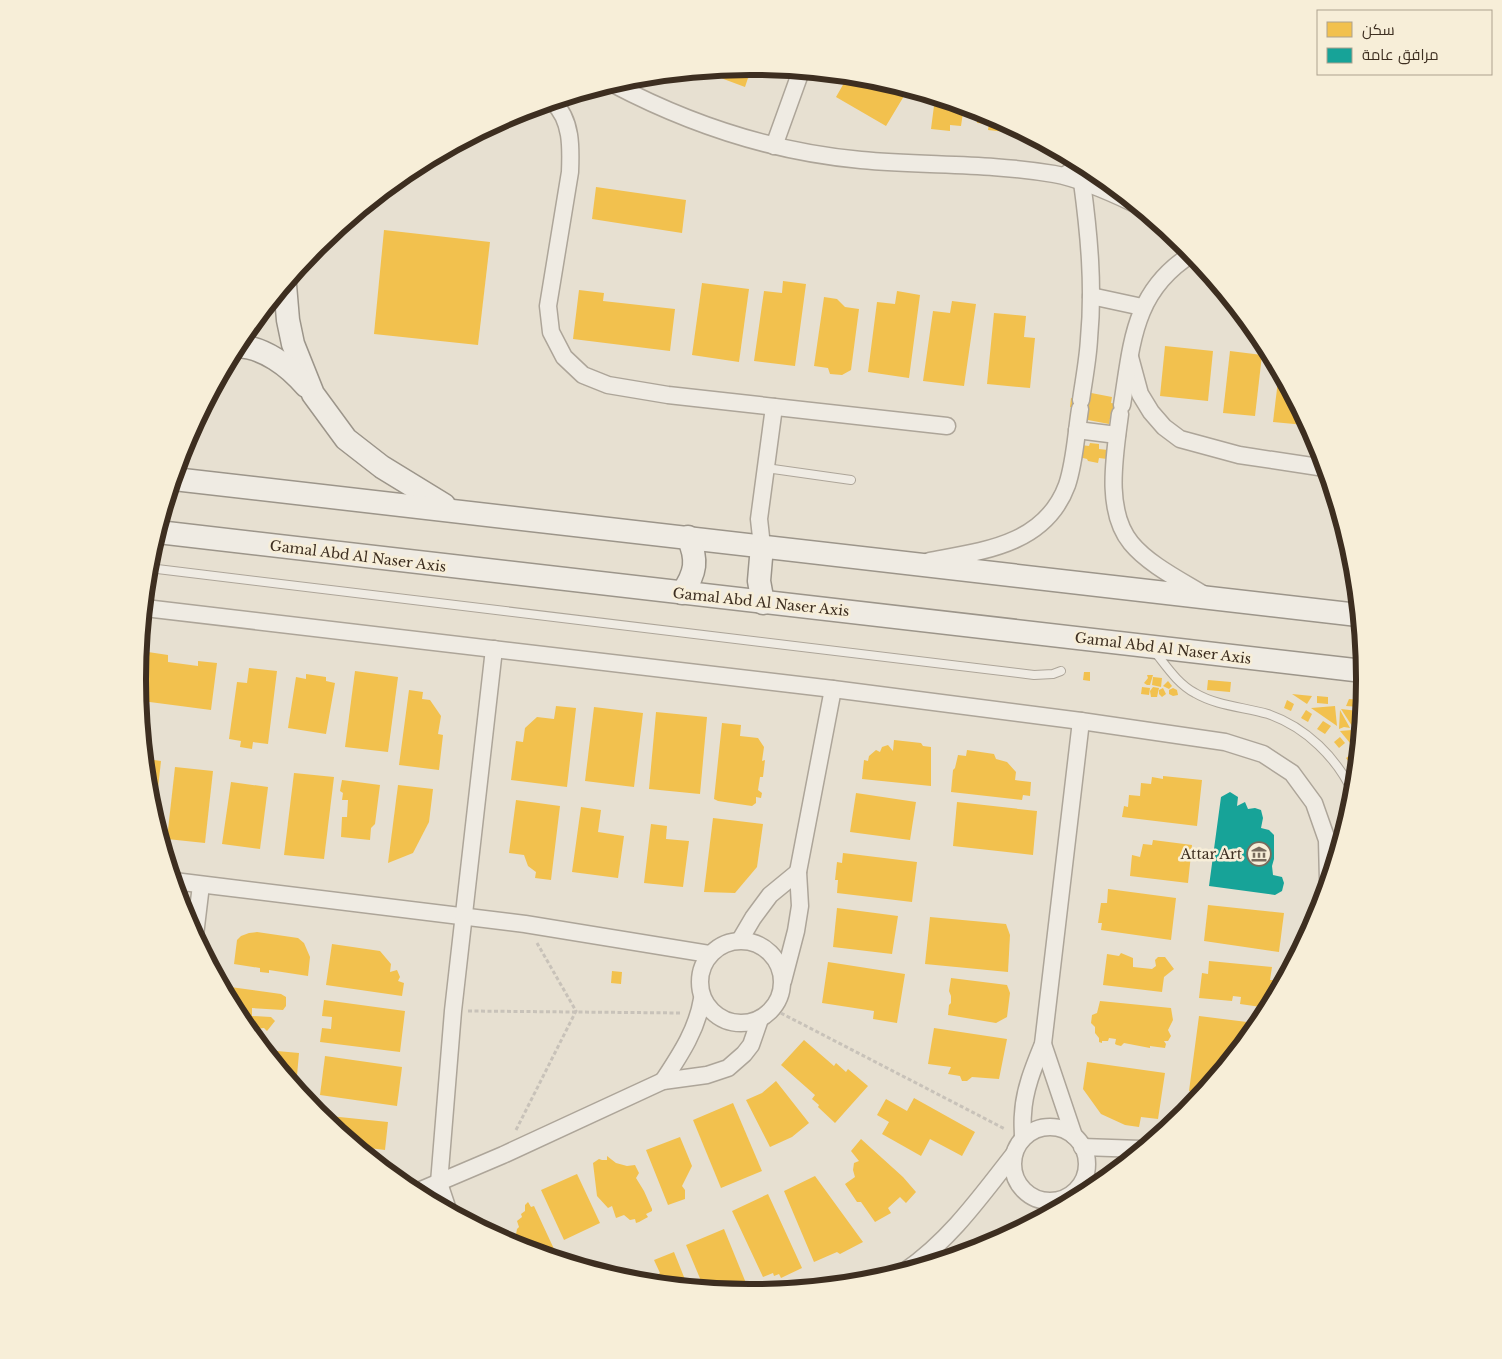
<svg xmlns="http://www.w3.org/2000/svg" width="1502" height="1359" font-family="'Libre Baskerville',Cairo,serif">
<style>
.homes{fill:#f2c14e}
.public{fill:#17a398}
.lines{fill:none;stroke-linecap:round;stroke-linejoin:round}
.service-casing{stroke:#ada599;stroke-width:10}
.minor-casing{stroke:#ada599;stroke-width:19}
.secondary-casing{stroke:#9c958a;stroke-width:25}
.path{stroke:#c8c2b9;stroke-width:3;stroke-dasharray:4 2.5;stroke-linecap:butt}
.service{stroke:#efebe3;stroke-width:8}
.minor{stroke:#efebe3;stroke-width:16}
.secondary{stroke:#efebe3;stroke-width:22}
.labels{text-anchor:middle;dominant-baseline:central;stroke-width:5;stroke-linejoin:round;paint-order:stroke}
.street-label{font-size:14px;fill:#3d2e20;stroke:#f7eed8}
.poi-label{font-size:14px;fill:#3d2e20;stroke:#f7eed8;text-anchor:end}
.rim{fill:none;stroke:#3d2e20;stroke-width:6}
</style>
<rect width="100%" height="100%" fill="#e7e0d1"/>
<!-- homes -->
<g class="homes">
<path d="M751,66h1l-7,21 -43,-16z"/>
<path d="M848,76l23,2 30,9 -1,4 4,5 -18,30 -50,-29z"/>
<path d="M935,98l29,8 -3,20 -11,-1v6l-19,-2z"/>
<path d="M979,111l28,13 -1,8 -18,-2 1,-6 -12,-1z"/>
<path d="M596,187l90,13 -4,33 -90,-14z"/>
<path d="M384,230l106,12 -12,103 -104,-11z"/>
<path d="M783,281l23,3 -11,82 -41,-5 10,-70 18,2z"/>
<path d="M702,283l47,6 -10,73 -47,-7z"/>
<path d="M579,290l25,3 -1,8 72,8 -5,42 -97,-12z"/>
<path d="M897,291l23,4 -11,83 -41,-6 9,-70 18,2z"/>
<path d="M824,297l13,2 8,8 14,2 -8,61 -9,5 -12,-1 -2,-6 -14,-2z"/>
<path d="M952,301l24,3 -12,82 -41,-5 10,-70 17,2z"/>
<path d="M994,313l32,3 -2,21 11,1 -5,50 -43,-4z"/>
<path d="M1165,346l48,5 -5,50 -48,-5z"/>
<path d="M1230,351l32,4 -7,61 -32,-3z"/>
<path d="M1279,372l26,49v4l-32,-3z"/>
<path d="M1086,392l26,5 -1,6 14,2 -1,10 -13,-2 -2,11 -26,-5 2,-9 -15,-3 1,-9 14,2z"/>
<path d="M1090,443l9,1v5l9,1 -1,9 -8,-1 -1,5 -10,-2 -1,-2 -8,-2 2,-12 8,1z"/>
<path d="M148,652l20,3v7l30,4v-5l19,2 -6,47 -69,-9z"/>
<path d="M249,668l28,3 -9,73 -15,-2 -1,7 -12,-2 1,-6 -12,-2 8,-57 10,1z"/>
<path d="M355,671l43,6 -10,75 -43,-5z"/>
<path d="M1084,672h6v9l-7,-1z"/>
<path d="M306,674l20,3v4l9,2 -9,51 -38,-6 8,-51 10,2z"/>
<path d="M1147,675h6l-3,10h-3l-3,-2 4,-5z"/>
<path d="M1153,677l9,1 -1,9 -9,-2z"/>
<path d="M1208,680l23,2 -1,10 -23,-2z"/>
<path d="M1168,681l4,5 -3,3 -6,-3z"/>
<path d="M1142,687l8,1 -1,7 -8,-1z"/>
<path d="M1153,687l6,1 -2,9h-6l-1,-6z"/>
<path d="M1163,688l3,6 -4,3 -3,-3v-4z"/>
<path d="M1173,688l4,2 1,5 -5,1 -4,-2v-4z"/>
<path d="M409,690l14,2 -1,7 8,1 11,16 -3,18 5,1 -4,35 -40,-5z"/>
<path d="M1292,694l20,2 -5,8z"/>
<path d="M1317,696l11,1v7l-11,-1z"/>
<path d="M1349,699l11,1 -1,7 -13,-1z"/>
<path d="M1287,700l7,4 -3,7 -7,-3z"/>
<path d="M556,706l20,2 -9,79 -56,-7 5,-39 7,1 2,-14 12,-11 17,2z"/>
<path d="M1335,706l2,20 -26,-18z"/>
<path d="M594,707l49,6 -9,74 -49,-6z"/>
<path d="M1361,708l-1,12 -6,5z"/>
<path d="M1341,709l17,2 -6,15z"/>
<path d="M1306,710l6,4 -4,8 -7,-4z"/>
<path d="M1340,710l10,18 -6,-1 -5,2z"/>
<path d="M656,712l51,5 -7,77 -51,-5z"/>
<path d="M1323,721l8,5 -6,8 -8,-5z"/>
<path d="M722,723l19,2 -1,11 18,2 6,9 -2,14 3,-1 -2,17h-3l-2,13 4,3 -1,5 -5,-1v6l-4,3 -34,-5 -4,-2z"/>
<path d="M1352,730l-2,13 -10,-12z"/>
<path d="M1354,730l5,3 -1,9 -6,2z"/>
<path d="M1340,737l5,6 -6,5 -5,-6z"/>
<path d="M894,740l27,3 2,3 8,1v39l-69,-7 2,-19 4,1 1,-5 7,-6 4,2 2,-5 6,-2 5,6z"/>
<path d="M967,750l27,4 2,5 11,3 9,10 -1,8 16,2 -1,14 -7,-1 -1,5 -71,-8 2,-22 2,-2 3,-13 8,1z"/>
<path d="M1353,753l4,4 -1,4 -5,4 -5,-7z"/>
<path d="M147,759l14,2 -6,55 -6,-17 -3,-35z"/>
<path d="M175,767l38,4 -8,72 -38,-4z"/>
<path d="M294,773l40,4 -10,82 -40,-4z"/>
<path d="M1163,776l39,4 -5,46 -75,-9 2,-11 4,1 1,-12 11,1 1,-13 10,1 1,-7 11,2z"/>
<path d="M342,780l38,5 -5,39 -4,4 -1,12 -29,-3 1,-20h5l1,-17h-6l1,-7 -3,-2z"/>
<path d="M231,782l37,5 -8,62 -38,-5z"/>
<path d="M398,785l35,4 -4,33 -16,31 -25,10z"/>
<path d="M856,793l60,9 -6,38 -60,-8z"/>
<path d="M516,800l44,6 -9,74 -16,-2 1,-6 -8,-6 -4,-11 -15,-2z"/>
<path d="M957,802l80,9 -4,44 -80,-9z"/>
<path d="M581,807l20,3 -3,22 26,4 -6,42 -46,-6z"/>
<path d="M713,818l50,6 -6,43 -22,26 -31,-1z"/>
<path d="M651,824l16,2 -1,13 23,2 -6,46 -39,-4z"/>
<path d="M1153,840l39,5 -4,38 -58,-7 2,-21 8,2 3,-13 9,1z"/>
<path d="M843,853l74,9 -5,40 -75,-9 1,-13h-3l2,-18 5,1z"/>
<path d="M1108,889l68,9 -5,42 -70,-10 1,-7h-4l3,-20h6z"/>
<path d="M1208,905l76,8 -5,39 -75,-11z"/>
<path d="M837,908l61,8 -6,38 -59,-7z"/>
<path d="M930,917l76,7 4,11 -2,37 -83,-8z"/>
<path d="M257,932l41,6 6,5 6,14 -2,19 -39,-6v3l-9,-1v-4l-26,-4 3,-24 4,-4 8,-3z"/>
<path d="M332,944l48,7 11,13 -1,8 7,-2 3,7 -2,4 6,2 -2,13 -76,-11z"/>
<path d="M1121,953l12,5v9l19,2 4,-3 -1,-6 3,-3h7l9,12 -10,8 -2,15 -59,-7 4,-31 12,2z"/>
<path d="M1209,961l63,6 -2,13h8l-2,12 -8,16 -28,-4 1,-7 -8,-1 -1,5 -33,-3 3,-25 6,1z"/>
<path d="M828,962l77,12 -8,49 -24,-4 1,-8 -52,-8z"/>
<path d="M612,971l10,1 -1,12 -10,-1z"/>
<path d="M951,978l56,7 3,8 -3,24 -11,6 -48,-8 1,-10 2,-2v-7l-2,-5z"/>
<path d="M223,986l58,8 5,3v9l-3,4 -31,-2v8l19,1 4,4 -8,10 -3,-3 -12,1 -4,-3 -1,1 -6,-7z"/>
<path d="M324,1000l81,11 -5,41 -80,-10 2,-14 9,1 1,-12 -10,-1z"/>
<path d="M1100,1001l71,7 2,12 -5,10 3,6 -3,5h-4l2,3 -1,4 -15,-2v2l-26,-5 -3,3 -4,-1 -2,-1 1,-5 -7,-1 -1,3h-6v2l-3,-1v-4l-4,-5v-6l-4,-4 1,-8 5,-2z"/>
<path d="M1199,1016l56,7 -1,6 -6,7h-7l-2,11 -38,46 -12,-2z"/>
<path d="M934,1028l73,11 -8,40 -27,-2 -5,4h-5l-2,-5 -12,-2 3,-7 -23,-3z"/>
<path d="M804,1040l30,26 2,-3 10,9 2,-3 20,17 -33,37 -17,-16 1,-2 -7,-6 3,-4 -34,-30z"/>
<path d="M266,1050l33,3 -3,34 -28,-34z"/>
<path d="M325,1056l77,11 -5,39 -77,-11z"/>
<path d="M1087,1062l78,11 -7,46 -17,-2 -2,10 -14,-2 -24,-11 -18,-25z"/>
<path d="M776,1081l33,42 -17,14 -22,10 -24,-47 16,-7z"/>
<path d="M914,1098l61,34 -13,24 -32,-17 -9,17 -39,-22 7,-12 -12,-7 9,-16 21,12z"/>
<path d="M733,1103l29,68 -41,17 -28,-68z"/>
<path d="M320,1115l68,7 -3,28 -24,-3v2z"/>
<path d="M680,1137l12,29 -10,20 3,4v9l-17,6 -22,-55z"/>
<path d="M861,1139l42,38 13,15 -10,11 -6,-6 -12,11 3,5 -16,9 -14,-20h-4l-12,-18 10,-7 -2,-7 1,-7 5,-2 -8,-10z"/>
<path d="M607,1156l9,7 11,3 8,-1 4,8 -3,5 8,13 8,18v2l-6,3 2,3 -9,5 -3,1 -1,-4 -5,1 -6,-5 -8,3 -4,-12 -4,2 -11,-12 -4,-33 6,-4 3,1h5z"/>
<path d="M577,1174l23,49 -36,17 -23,-50z"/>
<path d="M815,1176l48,66 -23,12 -3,-2 -23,10 -30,-71z"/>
<path d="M768,1194l34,74 -21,10 -2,-4 -5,2 -1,-3 -10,4 -31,-66z"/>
<path d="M528,1202l3,5 3,-1 20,43 -4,2 5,7 -41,-13 3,-16 2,-2 -2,-6 5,-4 -1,-3 4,-3v-6z"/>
<path d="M724,1229l26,64 -46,-5 -18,-43z"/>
<path d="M674,1252l14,35 -34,-4 2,-7 4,-3 -6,-13z"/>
<path d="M624,1273l3,7 -12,-4z"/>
</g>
<!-- public -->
<path class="public" d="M1230,792l8,5 -1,9 8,-4 3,7 7,-1 6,2 2,8 -2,10 8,2 5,5v24l-2,7 1,9 9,2 2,6 -2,8 -7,4 -66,-9 12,-89z"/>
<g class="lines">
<!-- service casing -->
<g class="service-casing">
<g id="service">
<path d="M766,468l85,12"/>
<path d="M149,568l885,107 19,-1 8,-3"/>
<path d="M1155,652c12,15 23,32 40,41 22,13 49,14 73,21 38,13 69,44 85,79"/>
</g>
</g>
<!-- minor casing -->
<g class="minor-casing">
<g id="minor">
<path d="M613,84c78,41 160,68 248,76 65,6 129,3 193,14 27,5 54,17 79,29"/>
<path d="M553,102c19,18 18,46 17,70l-22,134 3,26 13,25 19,18 25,10 60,10 279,31"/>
<path d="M774,146l27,-75"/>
<path d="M1068,173h27"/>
<path d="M1091,296l51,11"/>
<path d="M1130,357l10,37 11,18 13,15 16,12 59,16 86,13"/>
<path d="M1081,400c3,-21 7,-41 8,-61 5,-53 0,-105 -7,-157"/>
<path d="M1122,405c10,-62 11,-114 70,-151"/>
<path d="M1120,414c-5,40 -16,96 11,129 18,22 51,38 75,53"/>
<path d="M1077,430l40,5"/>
<path d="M762,546l-3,-27 15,-112"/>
<path d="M929,561c54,-10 116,-16 138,-76 8,-24 9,-51 13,-76"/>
<path d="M145,608l688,81 248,32 144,21 38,12 29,19 22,30 13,37 1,40"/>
<path d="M174,881l351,43 184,30"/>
<path d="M195,935l6,-50"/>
<path d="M740,940l13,-22 17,-23 28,-23"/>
<circle cx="741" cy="982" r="41"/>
<path d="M783,981l13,-50 4,-25 -2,-34 35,-183"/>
<path d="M1043,1044l31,92"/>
<path d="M663,1081c17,-26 34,-51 39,-82"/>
<circle cx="1050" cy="1164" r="37"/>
<path d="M1023,1138c0,-8 -1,-16 0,-24 1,-24 11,-48 20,-70l38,-323"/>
<path d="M1082,1147l59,2"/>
<path d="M416,1192l87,-37 160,-74 44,-6 21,-7 16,-14 7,-9 9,-26"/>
<path d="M448,1210l-9,-27 14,-172 41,-362"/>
<path d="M905,1271c45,-31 76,-75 109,-117"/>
</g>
</g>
<!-- secondary casing -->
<g class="secondary-casing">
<g id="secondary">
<path d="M285,285l3,35 5,24 20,50 33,45 36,28 62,38"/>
<path d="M237,346c27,1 52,20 69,40"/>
<path d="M174,479l1184,136"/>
<path d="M158,532l1205,139"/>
<path d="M762,546l-3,35 4,22"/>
<path d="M682,593c14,-20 16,-33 6,-56"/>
</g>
</g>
<!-- path -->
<g class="path">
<path d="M775,1010l230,119"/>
<path d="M468,1011l214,2"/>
<path d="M516,1130l60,-119 -39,-68"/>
</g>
<!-- service -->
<use href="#service" class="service"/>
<!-- minor -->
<use href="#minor" class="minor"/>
<!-- secondary -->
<use href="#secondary" class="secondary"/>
</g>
<!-- icons -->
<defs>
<g id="museum-ring" transform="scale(1.25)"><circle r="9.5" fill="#f7eed8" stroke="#786c5e" stroke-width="1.5"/><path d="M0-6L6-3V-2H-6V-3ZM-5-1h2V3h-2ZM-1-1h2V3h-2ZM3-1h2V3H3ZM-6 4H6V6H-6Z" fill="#786c5e"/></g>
</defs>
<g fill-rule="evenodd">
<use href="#museum-ring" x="1259" y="854"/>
</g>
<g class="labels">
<!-- street labels -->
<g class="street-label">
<text transform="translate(358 556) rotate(7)">Gamal Abd Al Naser Axis</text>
<text transform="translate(761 602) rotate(6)">Gamal Abd Al Naser Axis</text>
<text transform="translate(1163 648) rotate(7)">Gamal Abd Al Naser Axis</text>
</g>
<!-- poi labels -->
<g class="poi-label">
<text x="1242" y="854">Attar Art</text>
</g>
</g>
<!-- crop -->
<path d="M0 0H1502V1359H0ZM750 75H752A604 604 0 0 1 1356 679V680A604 604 0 0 1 752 1284H750A604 604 0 0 1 146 680V679A604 604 0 0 1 750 75Z" fill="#f7eed8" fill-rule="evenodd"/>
<path class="rim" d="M750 75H752A604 604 0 0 1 1356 679V680A604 604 0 0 1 752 1284H750A604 604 0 0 1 146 680V679A604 604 0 0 1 750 75Z"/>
<!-- legend -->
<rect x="1317" y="10" width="175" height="65" fill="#f7eed8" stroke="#ada18e"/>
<rect x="1327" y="22" width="25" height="15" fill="#f2c14e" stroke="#ada18e"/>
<text x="1362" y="35" font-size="15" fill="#3d2e20">سكن</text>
<rect x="1327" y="48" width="25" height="15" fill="#17a398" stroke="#ada18e"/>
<text x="1362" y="60" font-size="15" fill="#3d2e20">مرافق عامة</text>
</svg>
